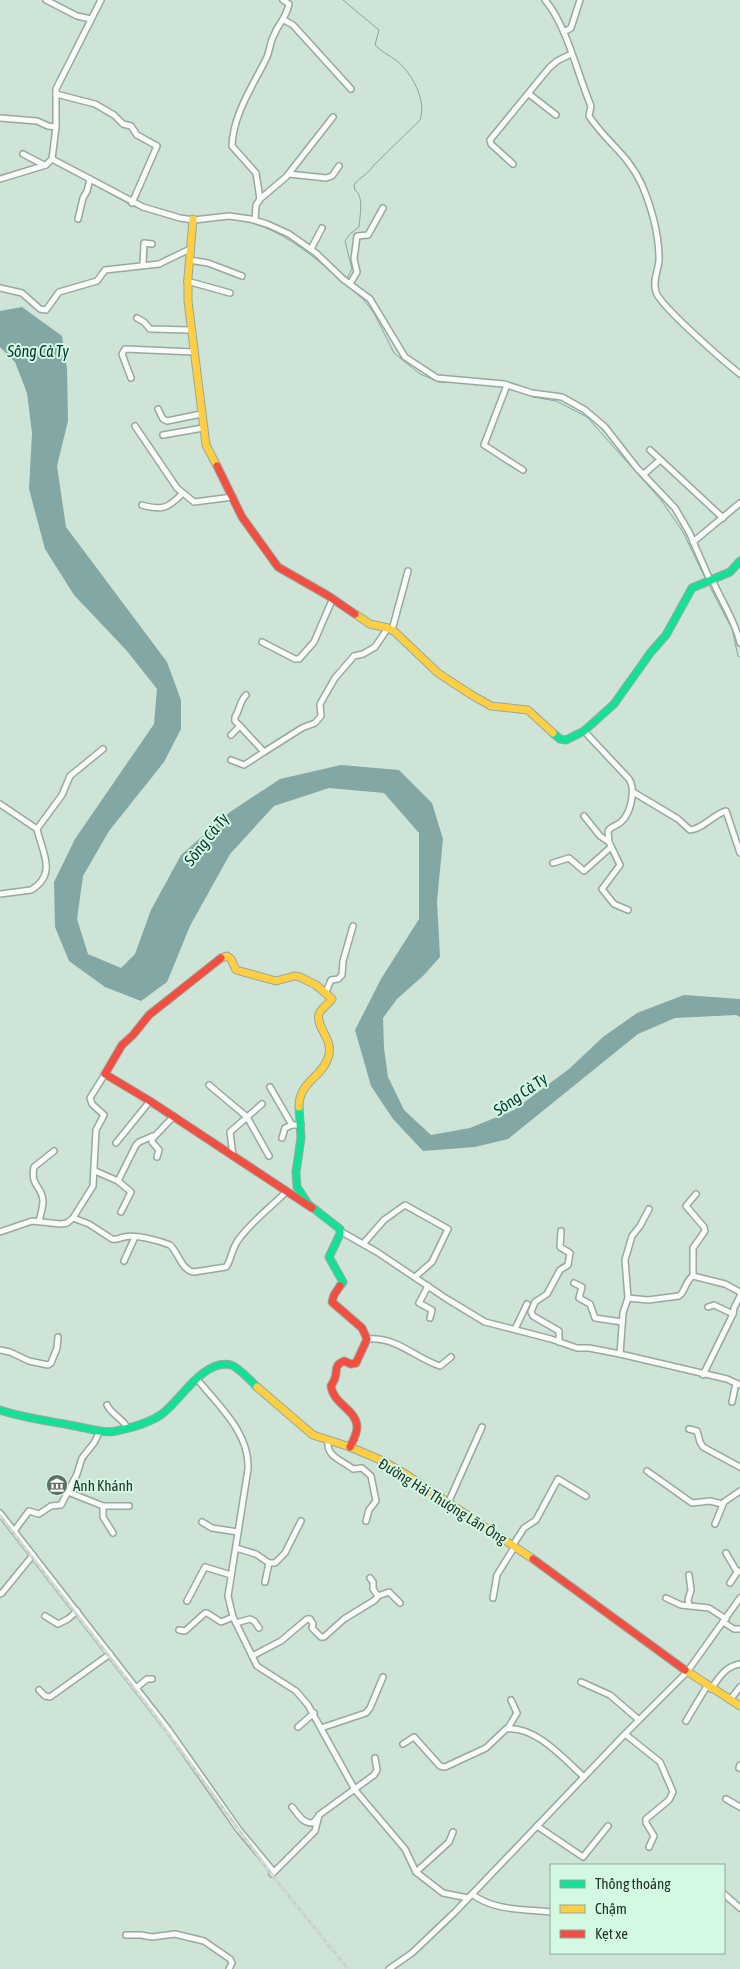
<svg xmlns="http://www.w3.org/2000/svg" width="740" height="1969" font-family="'Asap Condensed',sans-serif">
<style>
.water{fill:#83a7a4}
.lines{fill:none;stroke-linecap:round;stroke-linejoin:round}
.stream{stroke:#83a7a4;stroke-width:1}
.street-casing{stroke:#98a89e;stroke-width:8}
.fast-casing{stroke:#98a89e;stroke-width:9}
.slow-casing{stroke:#98a89e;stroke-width:9}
.jam-casing{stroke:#98a89e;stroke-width:9}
.street{stroke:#f8fbf9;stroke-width:5}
.fast{stroke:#16e098;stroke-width:7}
.slow{stroke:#ffcf43;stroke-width:7}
.jam{stroke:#f24e42;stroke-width:7}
.rail-casing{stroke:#c9d0cc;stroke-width:3}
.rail{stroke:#d3f9e3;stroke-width:1;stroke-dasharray:4;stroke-linecap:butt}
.labels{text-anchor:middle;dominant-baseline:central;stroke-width:4;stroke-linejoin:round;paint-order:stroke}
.poi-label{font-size:15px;fill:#23322a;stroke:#d3f9e3;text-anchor:start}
.street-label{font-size:15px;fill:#23322a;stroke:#d3f9e3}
.water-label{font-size:16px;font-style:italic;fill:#063233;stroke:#d3f9e3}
</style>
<rect width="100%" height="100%" fill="#cee4d7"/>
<!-- water -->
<path class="water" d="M22,307l40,29 5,33 1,52 -11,45 9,61 101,135 14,38v29l-17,33 -55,69 -26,45 -6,43 11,35 33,14 14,-14 16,-44 30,-55 49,-43 50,-33 61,-14 58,5 33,33 11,36 -6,62 3,56 -16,18 -27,24 -14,19 1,30 4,29 16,33 27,25 39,-7 44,-18 55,-41 34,-32 34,-24 47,-18 56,4v18l-4,-2 -61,3 -37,16 -130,105 -33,8 -52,4 -30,-32 -22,-33 -16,-56 26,-51 38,-60v-86l-35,-40 -55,-5 -55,18 -44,48 -40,72 -23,56 -26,19 -36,-14 -36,-26 -14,-34 -1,-45 21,-43 79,-115 3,-35 -30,-38 -53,-56 -29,-46 -16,-60 3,-56 -5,-40 -12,-31 -15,-15v-36z"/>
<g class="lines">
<!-- stream -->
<g class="stream">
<path d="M343,0l36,30 -4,15c6,7 15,10 22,16 15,12 30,40 23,59l-47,46c-5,9 -13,10 -19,19l1,5c9,6 5,25 4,37l-9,7 -5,7 7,28 -5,9"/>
<path d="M72,172l16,9"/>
<path d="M91,183l38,21"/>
<path d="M133,206l8,3"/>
<path d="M145,210l29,9"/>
<path d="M223,219c57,0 100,47 141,81l10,13 20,40 26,21 19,8 27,1"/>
<path d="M512,389l21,8 23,4 31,16 74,83 22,32 23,48"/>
<path d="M709,585l23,44 6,27 2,1"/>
</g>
<!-- street casing -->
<g class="street-casing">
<g id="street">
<path d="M46,0l31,16 14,3"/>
<path d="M545,0c22,26 32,73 46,106l-2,10c17,26 39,38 53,69 10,24 17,48 17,74 0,11 -7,21 -3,33 4,14 70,71 84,82"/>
<path d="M284,20l9,5 58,64"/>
<path d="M564,32l7,-4 9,-28"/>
<path d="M56,94l39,10 19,11 9,9 8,2 6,9 20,11 -25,57"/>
<path d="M529,94l27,21"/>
<path d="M0,118l37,3 11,5 8,1"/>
<path d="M23,154l21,11"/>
<path d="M52,159l91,48 37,11 14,2 35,-4 21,3 17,5 22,10 27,19 27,26 27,20 35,58 32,21 67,6 28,9 30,4 23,13 20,17 32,41 38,40 14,24 21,48"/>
<path d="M513,164l-22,-20 -1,-4 59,-72 8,-7 14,-7"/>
<path d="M289,174l37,4 6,-2 7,-10"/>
<path d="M0,179l46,-14 6,-6 4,-32v-38l45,-89"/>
<path d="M260,199l-4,-26 -24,-27c1,-32 21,-60 35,-89 3,-7 3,-15 7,-22 5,-13 12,-16 15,-31l-6,-4"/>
<path d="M78,219l5,-21 4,-7 3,-12"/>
<path d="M255,220l1,-15 4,-6 26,-22 47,-60"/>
<path d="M311,249l11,-21"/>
<path d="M189,260l19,3 34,13"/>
<path d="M143,265l1,-22 8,1"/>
<path d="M187,281l43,12"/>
<path d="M350,284l7,-12 -3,-13 3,-23 11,-1 15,-27"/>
<path d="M0,288l22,5 18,16 6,1 13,-18 38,-11 8,-11 54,-6 31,-15"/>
<path d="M137,318l7,4 6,7 41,1"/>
<path d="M131,378l-9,-24 3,-5 69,3"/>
<path d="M507,385l-23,60 39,25"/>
<path d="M158,409l5,10 4,2 34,-7"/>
<path d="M135,426l42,62 17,14 39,-5"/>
<path d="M163,435l40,-7"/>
<path d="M650,450l73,68"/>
<path d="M644,474l16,-14"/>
<path d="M142,505c20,6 26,3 40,-11"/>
<path d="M693,542l47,-39"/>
<path d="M712,579c9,22 23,41 28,64"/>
<path d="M392,630l16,-59"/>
<path d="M262,642l33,17h4l15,-17 19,-44"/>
<path d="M240,726l-5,-5v-4c5,-7 4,-15 11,-22"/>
<path d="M584,731l45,48c7,11 2,34 -8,43 -4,4 -10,4 -13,9l1,11 11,23 -18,24 12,15 14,6"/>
<path d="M231,735l9,-9 24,26 38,-24 13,-5 6,-7 -1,-12 15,-26 19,-22 9,-2 12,-7 13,-19"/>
<path d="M231,760l13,5 20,-13"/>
<path d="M633,792l45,27 12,11c13,-1 24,-16 36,-19l14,42"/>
<path d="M0,804l37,25"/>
<path d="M584,816l16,20 9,6"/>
<path d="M553,863l16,-5 15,13 27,-24"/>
<path d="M0,894l31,-4c27,-16 11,-38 6,-61l25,-34 8,-19 33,-27"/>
<path d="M326,992l5,-12 7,-1 4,-4 1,-14 10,-35"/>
<path d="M209,1085l38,32 22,39"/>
<path d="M270,1087l22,38h9"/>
<path d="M282,1138l3,-10 7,-3"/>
<path d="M116,1143l34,-42"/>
<path d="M233,1156l-3,-24 32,-28"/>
<path d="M157,1157l2,-7 -7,-8v-3l22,-23"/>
<path d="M95,1171l23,10 18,-36 3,-3 14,-6"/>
<path d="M118,1181l13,11 -10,20"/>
<path d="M73,1218l16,6 23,15c6,1 7,-1 12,-2 12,-3 36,4 46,8 8,7 12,26 24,27l32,-5c5,-6 6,-20 13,-28 13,-18 32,-32 48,-48"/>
<path d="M39,1221c2,-7 4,-14 4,-20 -1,-16 -13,-14 -9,-34l20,-16"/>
<path d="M340,1231l37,21 70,47 38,23 66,17 26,9h12l31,6 107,25 13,6"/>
<path d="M0,1232l32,-11 29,3 6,-1 6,-5 20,-32 3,-56 8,-15 -12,-11 -2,-6 15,-24"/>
<path d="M363,1244l21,-24 21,-15 43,24 -16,33 -17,15"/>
<path d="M124,1261l11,-24"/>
<path d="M693,1276v-28l12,-17 -1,-4 -18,-21 10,-12"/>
<path d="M574,1283l8,4 -3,11 11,6 5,14 27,4"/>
<path d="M428,1286l-9,17 13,7 -2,8"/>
<path d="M628,1298l20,2 31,-4c7,-5 6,-15 14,-20l32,8 15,8"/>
<path d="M708,1307l6,-2 19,9"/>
<path d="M515,1329l12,-25"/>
<path d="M367,1339c31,-2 46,18 73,27l11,-9"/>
<path d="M559,1342v-11l-26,-15 -2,-4 4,-10 12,-8 13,-24 8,-5 2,-12 -10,-6 1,-16"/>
<path d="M0,1350l10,2 19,9 19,4 3,-2 6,-15 1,-11"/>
<path d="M620,1354l3,-41 5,-15 -3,-38 7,-24 8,-10 9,-17"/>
<path d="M703,1375l30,-61 1,-6 6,-12"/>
<path d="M197,1379c21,26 53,54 51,90l-20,127 5,21 24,49 39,25 12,14 47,85 50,59 11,23 27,21 25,5"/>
<path d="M732,1402l4,-19"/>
<path d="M107,1405c5,10 15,13 20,22"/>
<path d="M689,1429l8,2 3,11 3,5 37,20"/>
<path d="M328,1441c-2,16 14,19 25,28l9,-1 9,8 5,25 -7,9 -3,11"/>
<path d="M647,1471l45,32 18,-2 12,3"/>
<path d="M68,1492l35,14v11l10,16"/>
<path d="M449,1501l33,-74"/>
<path d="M103,1506h26"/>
<path d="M0,1513l168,216 71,101 35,42"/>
<path d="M202,1522l10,6 26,4"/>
<path d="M715,1524l9,-22 16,-11"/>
<path d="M14,1531l15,-20 10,3 12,-8 10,-1 16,-31 5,-16 12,-15 6,-12"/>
<path d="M513,1545l11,-17 12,-8 22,-41 28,17"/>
<path d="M236,1548l20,6 13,9h6l10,-10 16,-32"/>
<path d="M726,1553l10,17 4,2"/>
<path d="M265,1582l4,-19"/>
<path d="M730,1583l8,-12"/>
<path d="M0,1594l2,-1 31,-38"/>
<path d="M378,1596l11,-4 11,11"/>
<path d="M493,1598l4,-23 18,-29"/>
<path d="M666,1598l15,7 28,3 17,11"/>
<path d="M187,1601l18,-34 26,8"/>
<path d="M689,1605l-1,-5 3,-10 -2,-15"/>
<path d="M45,1616l13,8 10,-5 9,-8"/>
<path d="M723,1622l11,7h6"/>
<path d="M236,1623l14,-4 4,2 5,7"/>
<path d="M179,1630l6,1 20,-18h2l14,9 12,-5"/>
<path d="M252,1656l29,-15 26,-22h3l3,5 -1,4 9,9h3l20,-18 31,-19 3,-4 -5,-7v-7l-3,-4"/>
<path d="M581,1682l29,13 29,25"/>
<path d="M136,1688l11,-9h5"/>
<path d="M711,1689c9,-13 14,-22 29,-25"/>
<path d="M39,1690l6,6 5,1 60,-43"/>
<path d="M730,1700l10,-13"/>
<path d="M686,1721l21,-35"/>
<path d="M298,1727l16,-14"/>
<path d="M321,1728l45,-15 4,-5 13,-31"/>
<path d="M508,1728l9,-15 -6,-13"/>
<path d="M625,1734l35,28 13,30 -4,8 -23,19v4l8,13 -5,11"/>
<path d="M403,1744l11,-7 26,29 5,1 41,-19 20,-19c29,-4 58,30 78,48"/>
<path d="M739,1768l1,-3"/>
<path d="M726,1799l14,8"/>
<path d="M292,1807c6,7 11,17 21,16l6,-7"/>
<path d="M537,1826l46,31 25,-31"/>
<path d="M416,1872l33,-30 4,-10"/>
<path d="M272,1874l43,-43 4,-16 55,-40 3,-5 -2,-12"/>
<path d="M472,1894c21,17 53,15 79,18"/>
<path d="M724,1894l16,14"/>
<path d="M126,1935h15l11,2 23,-3 29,7 26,18 2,4 -3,6"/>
<path d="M389,1969l23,-16 43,-41 170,-178 62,-62 53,-74"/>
</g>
</g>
<!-- fast casing -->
<g class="fast-casing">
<g id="fast">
<path d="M553,733l7,6 6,1 18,-9 30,-27 37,-52 15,-17 26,-47 38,-16 10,-11"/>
<path d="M299,1107l2,31 -5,34 1,15 11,17 32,25v5l-11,23 14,25 -3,4"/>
<path d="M0,1410c24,8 49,11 75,16 13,2 27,8 41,5 15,-3 33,-8 46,-17 18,-13 42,-56 69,-49 7,2 20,16 26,22"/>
</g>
</g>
<!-- slow casing -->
<g class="slow-casing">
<g id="slow">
<path d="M193,219l-5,59v23l18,144 11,21"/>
<path d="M355,614l15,10 18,4 7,4 43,41 32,21 21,12 37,4 25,23"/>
<path d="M221,958l6,-2 4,3 5,11 40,11 18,-5 6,1 16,8 16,14c-3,5 -11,9 -13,15 -4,13 16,26 9,44 -7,21 -29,23 -29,49"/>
<path d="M257,1387l56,48 37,12 33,14 24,14 126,84"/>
<path d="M685,1670l55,36"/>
</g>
</g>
<!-- jam casing -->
<g class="jam-casing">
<g id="jam">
<path d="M217,466l25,51 36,50 49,28 28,19"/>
<path d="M221,958l-72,57 -16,20 -11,10 -17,29 45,27 162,107"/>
<path d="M340,1286l-6,9 -2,7 30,26 5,11 -11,24 -5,1 -7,-3c-11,5 -6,9 -9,17 -1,3 -3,6 -4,8 2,18 26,24 26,41 0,7 -4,14 -7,20"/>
<path d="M533,1559l152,111"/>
</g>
</g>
<!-- street -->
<use href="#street" class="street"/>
<!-- fast -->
<use href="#fast" class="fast"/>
<!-- slow -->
<use href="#slow" class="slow"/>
<!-- jam -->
<use href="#jam" class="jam"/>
<!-- rail casing -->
<g class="rail-casing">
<path id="rail" d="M0,1516l156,201 116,158 76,94"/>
</g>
<!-- rail -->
<use href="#rail" class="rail"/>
</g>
<!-- icons -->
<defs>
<g id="museum-disc" transform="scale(1.125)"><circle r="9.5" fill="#5f7067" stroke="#d3f9e3"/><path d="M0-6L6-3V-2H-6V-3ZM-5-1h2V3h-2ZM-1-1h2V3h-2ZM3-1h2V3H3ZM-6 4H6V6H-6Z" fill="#fff"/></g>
</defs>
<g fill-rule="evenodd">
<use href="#museum-disc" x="57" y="1485"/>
</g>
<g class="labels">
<!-- poi labels -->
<g class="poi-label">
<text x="73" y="1485">Anh Khánh</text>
</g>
<!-- street labels -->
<g class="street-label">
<text transform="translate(443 1501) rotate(32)">Đường Hải Thượng Lãn Ông</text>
</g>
<!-- water labels -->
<g class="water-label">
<text x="38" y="351">Sông Cà Ty</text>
<text transform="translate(206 839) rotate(-52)">Sông Cà Ty</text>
<text transform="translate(520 1094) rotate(-35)">Sông Cà Ty</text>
</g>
</g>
<!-- legend -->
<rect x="550" y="1864" width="175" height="90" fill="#d3f9e3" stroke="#8da999"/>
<rect x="560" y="1880" width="25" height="8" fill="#16e098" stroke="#8da999"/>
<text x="595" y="1889" font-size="15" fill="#23322a">Thông thoáng</text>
<rect x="560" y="1905" width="25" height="8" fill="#ffcf43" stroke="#8da999"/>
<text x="595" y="1914" font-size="15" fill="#23322a">Chậm</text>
<rect x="560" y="1930" width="25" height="8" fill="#f24e42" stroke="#8da999"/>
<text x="595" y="1939" font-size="15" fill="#23322a">Kẹt xe</text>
</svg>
